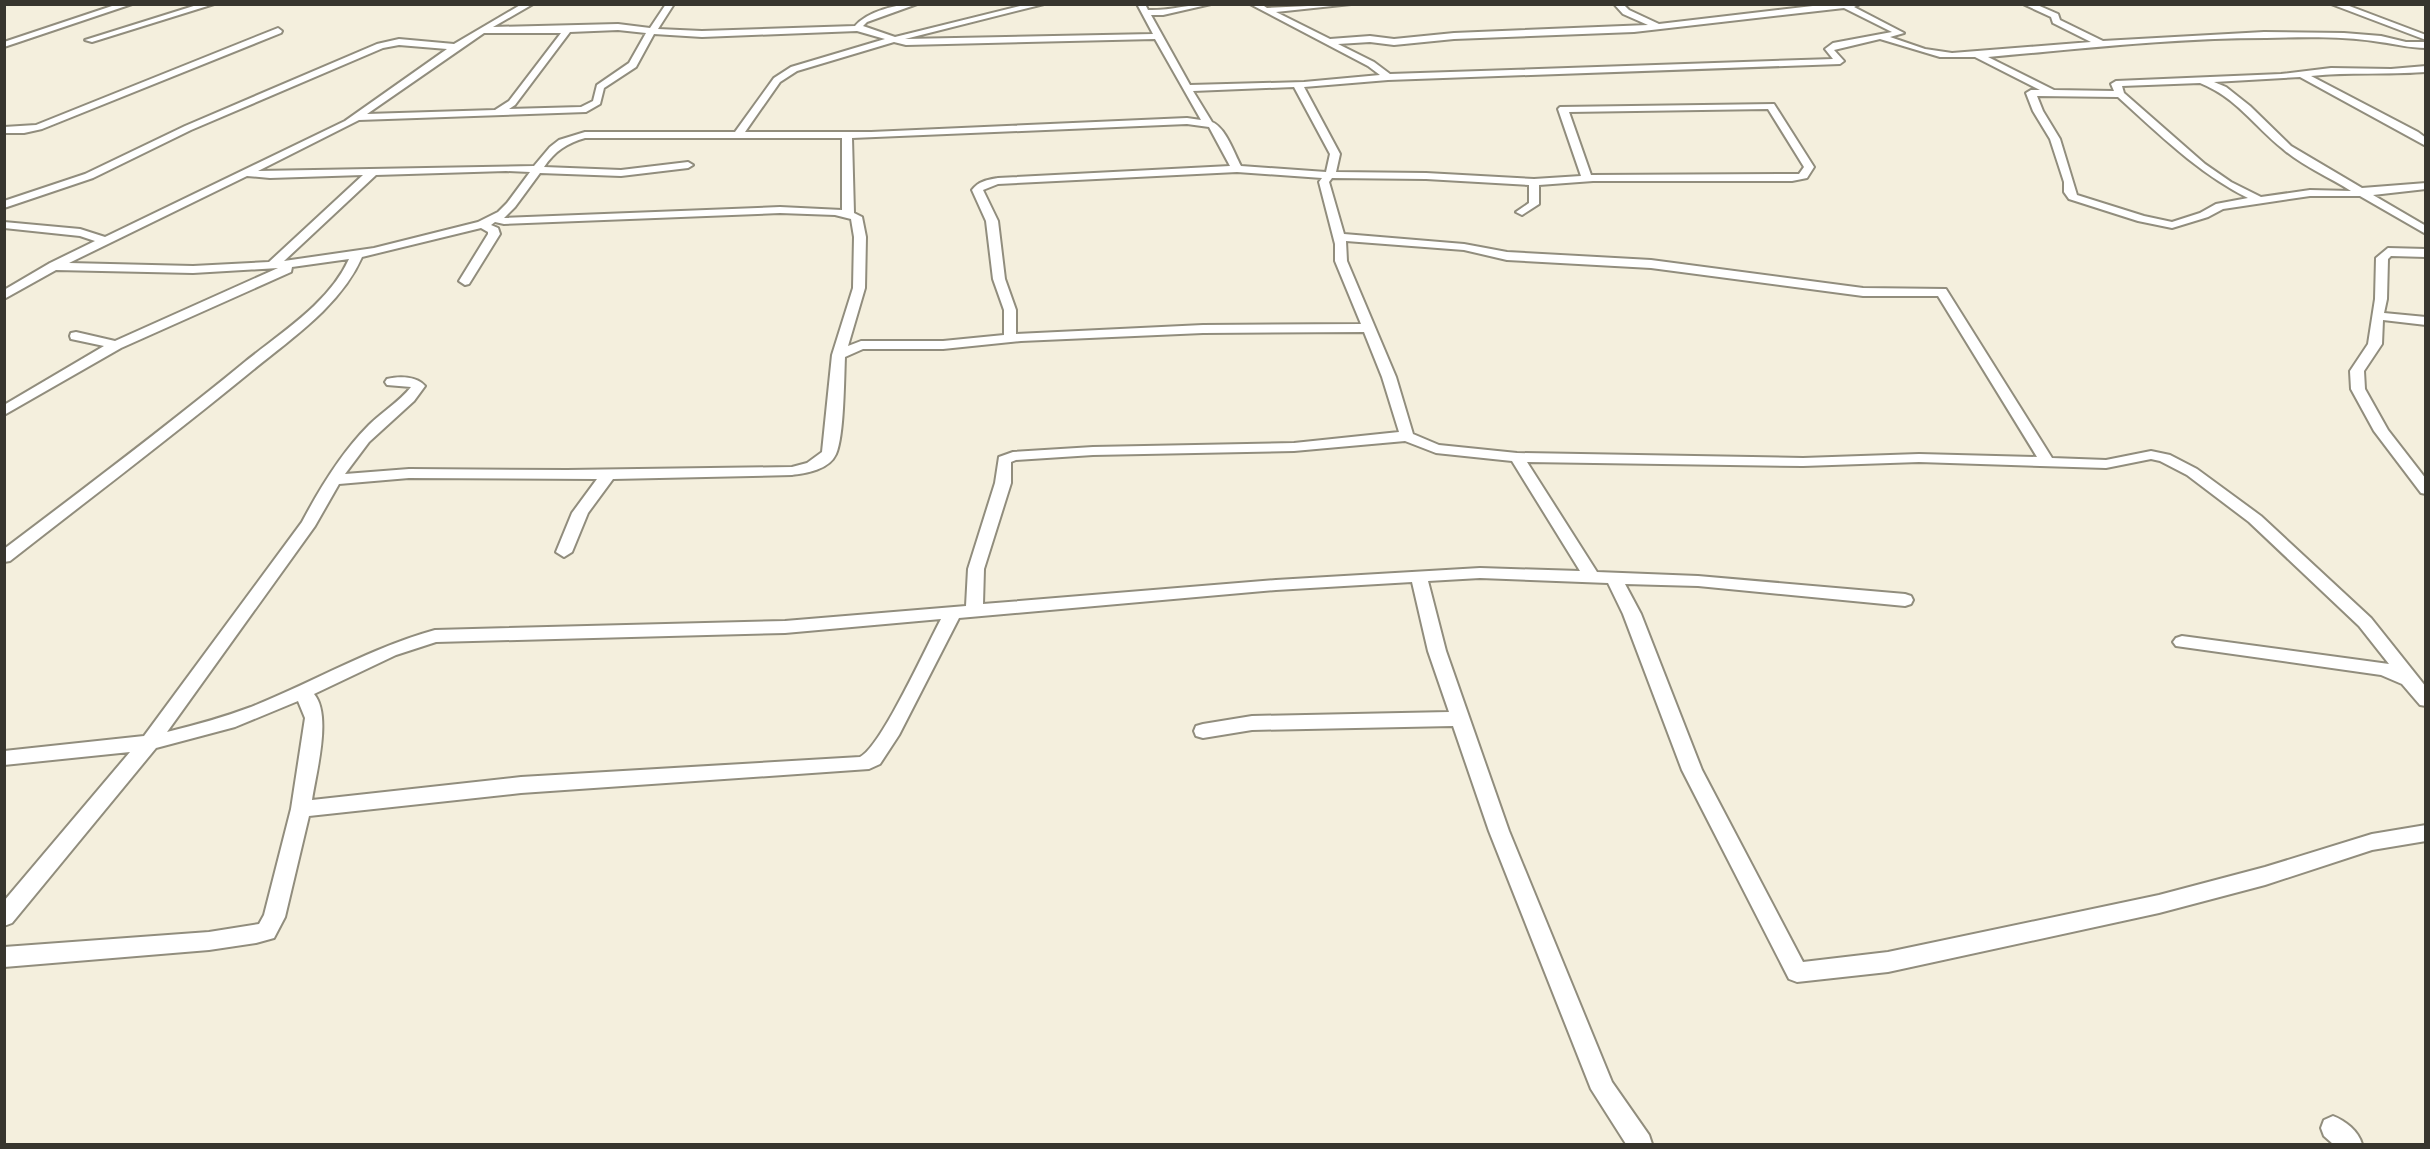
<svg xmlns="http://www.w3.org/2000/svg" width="2430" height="1149" font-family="Karla,sans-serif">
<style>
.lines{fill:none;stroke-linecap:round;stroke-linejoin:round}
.minor-casing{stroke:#918d7d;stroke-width:4}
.minor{fill:#fff;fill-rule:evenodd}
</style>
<rect width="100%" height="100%" fill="#f4efdd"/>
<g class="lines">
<!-- minor casing -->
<g class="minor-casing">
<g id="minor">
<path d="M118,4h14l-128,43v-5z"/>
<path d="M200,4h14l-122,38 -7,-2z"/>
<path d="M522,4h11l-40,23 125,-3 32,4 16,-24h8l-16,25 44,2 153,-5c13,-15 42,-22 62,-22l-50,18 -4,4 32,11 133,-33h16l-139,35 248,-5 -16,-30h8l3,6c21,1 41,-6 63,-6l-48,11h-12l39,70 114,-3 76,-7 -12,-9 -118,-62h11l6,4 84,-4 -75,8 54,27 40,-3 24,3 60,-6 194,-8 -25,-11 -9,-10h9l6,6 30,14 171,-20h30l-6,3 50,26 -14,4 35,12 27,4 139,-11 -38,-19 -2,-6 -28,-13h12l23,10 2,6 43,21 161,-9 80,1 37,3 25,6h20v6c-17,0 -30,-4 -46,-6 -37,-6 -76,-5 -114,-4 -92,0 -186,11 -278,19l66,33 60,1 -3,-7 5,-3 165,-7 50,-6 60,1 35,-3v6c-39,3 -77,0 -115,4l107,56 8,6v8l-126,-69 -86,5 12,5 24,19 41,40 71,42 64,-5v6l-53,6 53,31v8l-66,-38h-50l-87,13 -15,8 -36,11 -34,-7 -69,-22 -5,-7v-10l-14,-43 -17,-28 -7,-18 5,-3h9l-65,-33h-35l-60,-18 -46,11 10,11 -4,3 -452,16 -84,7 36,67 -4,18 90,1 108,6 47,-3 -23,-67 2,-2 214,-3 40,63 -7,11 -15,3h-199l-54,4v19l-17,11 -6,-3 13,-9v-18l-103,-6 -94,-1 -3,4 15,52 120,10 43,8 144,8 212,28 83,1 106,169 54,2 45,-9 19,4 27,14 64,47 110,102 55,69v19l-6,-1 -18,-21 -21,-9 -205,-29 -3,-4 3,-4 6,-2 207,28 -30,-38 -110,-104 -62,-47 -27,-14 -9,-2 -45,9 -187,-6 -116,4 -276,-4 70,110 101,4 207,18 6,2 2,4 -2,4 -6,2 -207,-20 -73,-2 16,30 61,156 101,192 85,-10 271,-57 106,-28 107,-33 54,-9v16l-54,9 -107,35 -106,28 -271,59 -91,10 -8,-3 -107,-209 -59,-156 -15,-31 -128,-5 -52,3 18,70 63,180 103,251 37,53 3,9h-26l-35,-55 -102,-258 -36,-105 -201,4 -49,8 -7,-2 -2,-5 2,-5 7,-2 49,-8 197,-4 -21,-61 -16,-69 -136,8 -317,28 -60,117 -19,29 -11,5 -348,24 -212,23 -24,101 -11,21 -18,5 -47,7 -205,17v-20l205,-15 50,-8 5,-9 27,-106 14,-91 -7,-17 -63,26 -79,21 -144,175 -8,3v-25l126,-149 -126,13v-14l140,-15 158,-214c18,-34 39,-69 67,-97 13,-13 30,-23 42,-38l-24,-2 -2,-3 2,-3c12,-3 30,-3 38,7l-11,15 -45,41 -24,32 64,-5 158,1 225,-3 15,-4 15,-11 10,-97 21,-67 1,-51 -3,-18 -16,-4 -55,-2 -276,11 -9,-2 -4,3 7,3 2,6 -31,50 -4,1 -6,-4 29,-47v-2l-7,-4 -119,29c-22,50 -73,83 -114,117 -78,64 -159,125 -238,187l-6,1v-13c82,-62 163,-123 242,-188 36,-29 83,-58 103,-102l-57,8 -1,5 -170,76 -117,67v-10l100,-59 -33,-7 -1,-3 1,-3 5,-1 39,9 163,-73 -85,5 -137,-3 -52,29v-9l46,-27 45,-22 -15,-5 -76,-8v-6l76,7 25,8 240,-116 102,-72 -48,-4 -16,3 -192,82 -98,48 -89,30v-7l81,-27 100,-48 192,-82 22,-5 55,5zM1844,8l48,24 -59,11 -8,6 8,10 -443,15 -16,-12 -36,-18 32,-2 24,3 60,-6 180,-7zM618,30l28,3 -17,30 -32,22 -4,16 -12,6 -72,2 6,-4 55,-73zM857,31l28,8 -94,28 -17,11 -39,54h-150l-26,8 -9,7 -16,19 -276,5 101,-51 227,-8 14,-8 4,-16 32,-21 18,-33 48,3zM484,33h77l-52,68 -14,9 -128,4zM1155,39l46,81 -14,-2 -316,14h-126l35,-50 17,-11 97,-29 12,3zM2200,83c37,15 53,42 83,66 19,17 46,28 68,42l-41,-1 -49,7 -30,-15 -26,-18 -81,-71 -2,-7zM1294,87l36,67 -4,18 -85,-6c-7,-13 -15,-38 -29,-44l-19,-31zM2037,96l81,1c41,37 80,76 130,101l-32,6 -16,9 -28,9 -28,-6 -67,-21 -17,-56 -17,-28zM1768,109l36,58 -5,7 -208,1 -22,-63zM1187,124l22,3 21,39 -232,12c-11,2 -19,3 -26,12l14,31 7,58 11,31v25l-61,6h-82l-13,5 17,-58 1,-51 -4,-20 -8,-4 -2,-75zM585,138h257v72l-62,-3 -276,11 11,-11 25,-34 81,3 67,-8 5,-3 -5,-3 -67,8 -77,-3c11,-16 23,-24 41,-29zM506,171l24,1 -23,31 -9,9 -20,10 -104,26 -90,13 92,-86zM1237,172l85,6 -3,4 16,62v17l26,63 -158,1 -187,9v-24l-11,-31 -7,-58 -15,-31 15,-6zM363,175l-94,87 -76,4 -124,-3 178,-87 23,2zM1346,241l118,9 43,10 144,8 212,28h75l99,161 -118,-3 -116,4 -286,-5 -78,-8 -26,-11 -17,-57 -49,-116zM1364,332l18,45 17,55 -105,11 -201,4 -80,5 -14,5 -4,26 -27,86 -2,37 -181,15 -350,9c-65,18 -121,52 -184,77 -27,10 -55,18 -84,25l148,-206 24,-42 70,-6 188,1 -25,34 -16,39 8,5 8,-5 16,-39 25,-34 179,-4c14,-2 37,-5 44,-21 8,-18 8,-75 9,-97l18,-8h80l78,-8 182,-8zM1405,441l31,12 76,8 68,110 -100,-3 -204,12 -293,24 1,-35 27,-86v-21l5,-2 77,-5 201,-4zM941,619c-14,26 -60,128 -81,138l-339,20 -209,23c4,-27 20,-85 2,-106l82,-39 40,-13 349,-9z"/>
<path d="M2331,4h13l82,31v5z"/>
<path d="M278,28l4,3 -1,2 -239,96 -18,4h-20v-6l32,-2z"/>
<path d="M2388,248l38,1v8l-35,-1 -3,3 -1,40 -3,14 42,4v8l-43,-5 -1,24 -18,27 1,18 23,41 38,49v15l-5,-1 -47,-62 -23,-42 -1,-18 18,-27 7,-45 1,-41z"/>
<path d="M2333,1116c13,5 25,15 29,28h-29l-9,-8 -3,-8 3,-8z"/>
</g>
</g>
<!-- minor -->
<use href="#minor" class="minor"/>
</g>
<!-- border -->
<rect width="2430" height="1149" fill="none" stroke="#37352e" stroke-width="12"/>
</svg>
